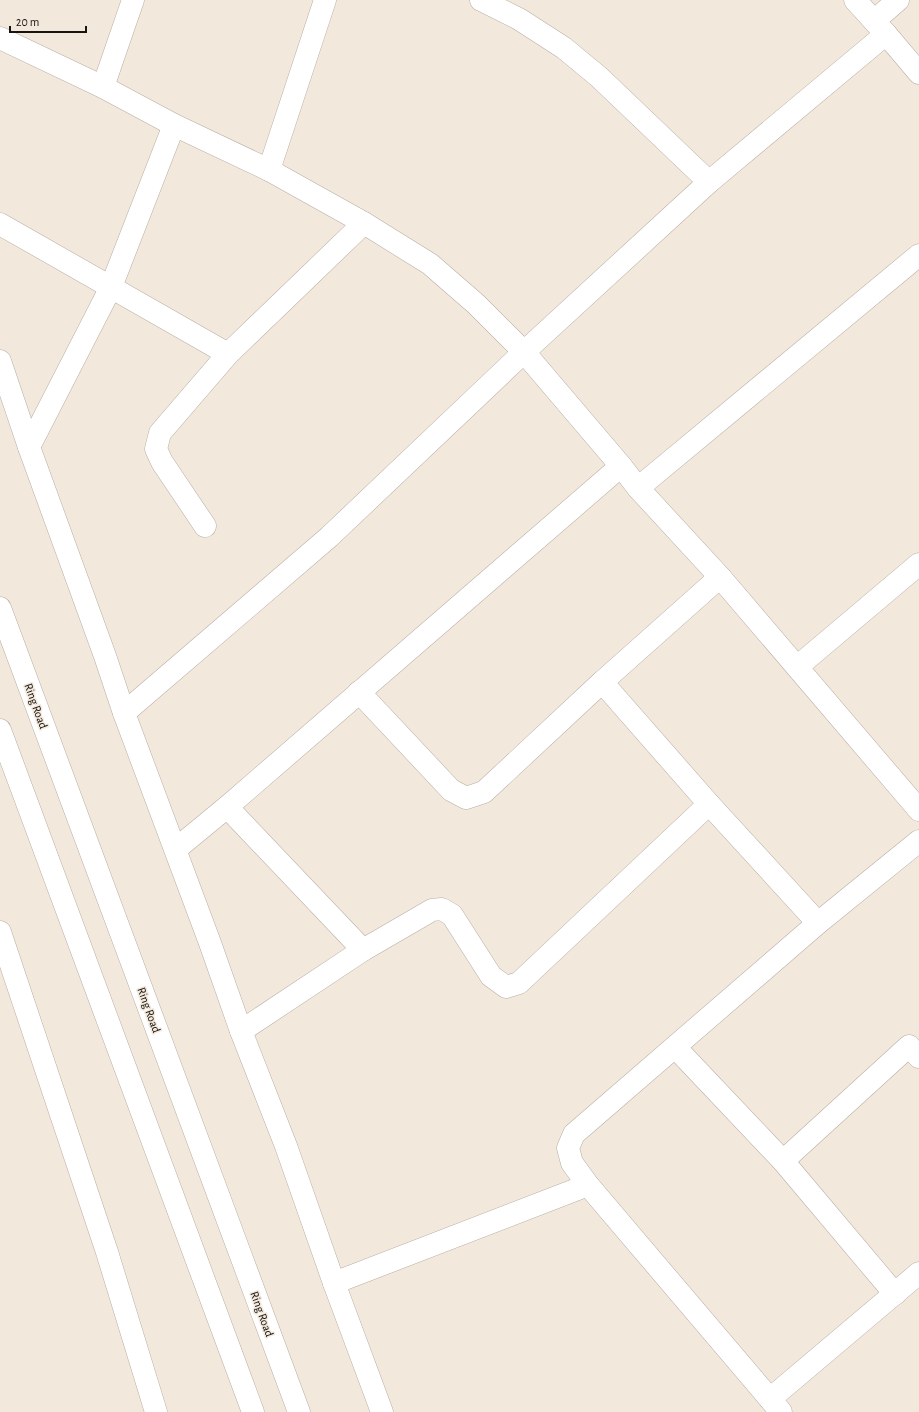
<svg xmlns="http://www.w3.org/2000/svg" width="919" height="1412" font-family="'Alegreya Sans',sans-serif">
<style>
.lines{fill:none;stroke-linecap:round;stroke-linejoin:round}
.minor-casing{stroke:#b8aea4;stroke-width:23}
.major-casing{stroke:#b8aea4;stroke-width:23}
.highway-casing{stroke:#b8aea4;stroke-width:23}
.minor{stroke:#fff;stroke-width:22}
.major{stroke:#fff;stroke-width:22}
.highway{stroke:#fff;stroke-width:22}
.labels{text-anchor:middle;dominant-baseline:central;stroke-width:3;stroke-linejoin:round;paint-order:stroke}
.street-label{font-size:12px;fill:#181410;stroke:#f2e8dc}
</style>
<rect width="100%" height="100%" fill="#f2e8dc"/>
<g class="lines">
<!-- minor casing -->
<g class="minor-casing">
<g id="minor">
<path d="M481,0l38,19 45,29 35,29 110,105"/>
<path d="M874,21l24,-21"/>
<path d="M0,38l103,49 71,38 95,45 95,53 66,41 46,40 48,48 97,114 17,22 82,89 199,233"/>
<path d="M103,87l30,-87"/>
<path d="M269,170l56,-170"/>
<path d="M0,224l228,130 136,-131"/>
<path d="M0,361l29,86 76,209 19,57 86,230 31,88 45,115 48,137 48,129"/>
<path d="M29,447l82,-160 63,-162"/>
<path d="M638,488l281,-233"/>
<path d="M205,526l-43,-64 -6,-13 4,-16 68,-79"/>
<path d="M797,667l122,-103"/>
<path d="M602,682l107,122 109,119"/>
<path d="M359,692l92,98 15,8 18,-6 118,-110 118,-105"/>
<path d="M124,713l205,-176 195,-185 185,-170 177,-148"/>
<path d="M227,807l136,143 69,-40 10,-1 10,6 39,61 15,11 13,-4 190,-179"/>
<path d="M176,849l51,-42 394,-341"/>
<path d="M0,932l107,320 49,160"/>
<path d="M241,1031l122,-81"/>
<path d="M675,1047l108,114 126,-115 10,11"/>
<path d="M783,1161l112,133"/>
<path d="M334,1283l254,-98"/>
<path d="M770,1399l149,-126"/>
<path d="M781,1412l-193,-227 -16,-22 -4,-15 6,-14 244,-211 101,-82"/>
</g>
</g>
<!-- major casing -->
<g class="major-casing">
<path id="major" d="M855,0l31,34 33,39"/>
</g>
<!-- highway casing -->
<g class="highway-casing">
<g id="highway">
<path d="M0,608l299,804"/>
<path d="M0,730l253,682"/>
</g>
</g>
<!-- minor -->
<use href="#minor" class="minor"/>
<!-- major -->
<use href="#major" class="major"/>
<!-- highway -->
<use href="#highway" class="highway"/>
</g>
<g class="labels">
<!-- street labels -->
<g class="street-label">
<text transform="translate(36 706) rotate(70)">Ring Road</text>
<text transform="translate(149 1010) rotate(70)">Ring Road</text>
<text transform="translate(262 1314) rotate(70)">Ring Road</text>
</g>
</g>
<!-- scale -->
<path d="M10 26v6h76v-6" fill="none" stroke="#181410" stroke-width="2"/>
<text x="16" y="26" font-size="12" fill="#181410" stroke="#f2e8dc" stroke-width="3" paint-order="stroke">20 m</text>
</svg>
